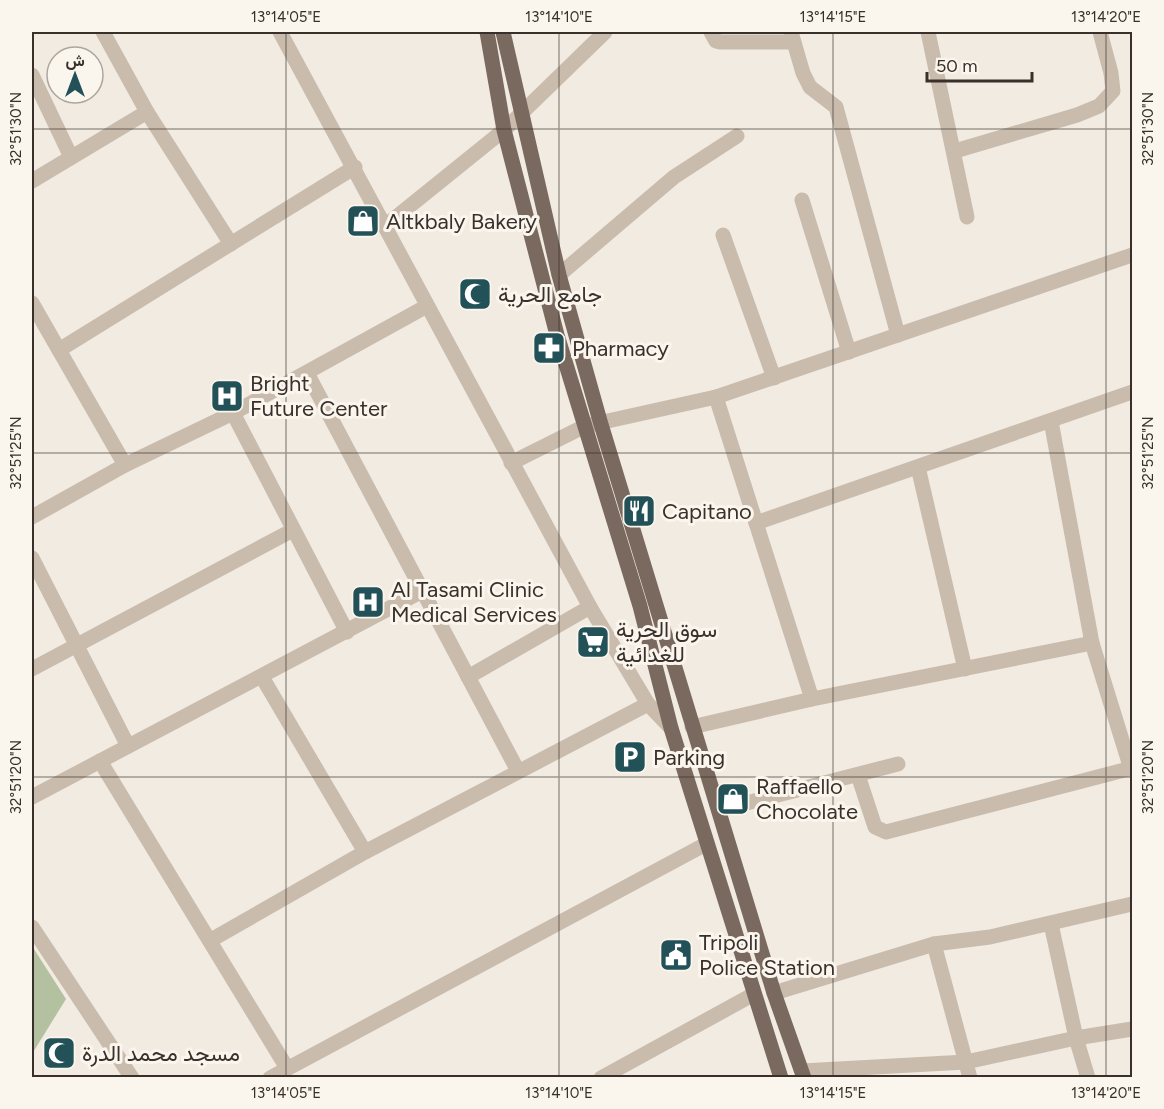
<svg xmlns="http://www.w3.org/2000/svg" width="1164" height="1109" font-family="Figtree,Vazirmatn,sans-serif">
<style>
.green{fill:#b4c1a1}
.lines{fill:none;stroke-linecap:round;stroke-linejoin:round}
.minor{stroke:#cabcad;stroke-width:15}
.major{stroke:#7a695e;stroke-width:15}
.ticks{fill:none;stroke:#39302b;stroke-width:1.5;stroke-opacity:0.45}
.labels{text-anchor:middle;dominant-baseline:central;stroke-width:6;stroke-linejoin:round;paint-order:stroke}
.poi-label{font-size:22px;fill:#39302b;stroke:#faf5ed;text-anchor:start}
.neatline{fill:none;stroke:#39302b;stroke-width:2}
.ticks-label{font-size:15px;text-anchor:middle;fill:#39302b}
</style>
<rect width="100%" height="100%" fill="#f2ebe1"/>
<!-- green -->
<path class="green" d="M32,946l34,53 -34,55z"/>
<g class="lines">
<!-- minor -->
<g class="minor">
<path d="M103,32l44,80 84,132"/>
<path d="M280,32l310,575 58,97 23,24"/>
<path d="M711,32l5,9 4,1h74"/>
<path d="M791,32l12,41 7,14 26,20 62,228"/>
<path d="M928,32l39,185"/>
<path d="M32,75l39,82"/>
<path d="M955,151l122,-36 22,-9 14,-15 -2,-18 -11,-41"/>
<path d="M32,181l115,-69"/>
<path d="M802,200l47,152"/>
<path d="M385,226l119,-96 101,-98"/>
<path d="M723,235l51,143"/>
<path d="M559,275l115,-98 63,-41"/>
<path d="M32,303l93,162"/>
<path d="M59,350l296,-183"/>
<path d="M307,373l211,398"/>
<path d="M233,413l114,219"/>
<path d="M511,463l74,-37 131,-29 416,-142"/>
<path d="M918,467l47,202"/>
<path d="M32,517l93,-52 108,-52 194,-107"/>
<path d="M756,523l376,-131"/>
<path d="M32,558l96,188"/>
<path d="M1092,643l39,126"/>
<path d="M32,669l261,-139"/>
<path d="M262,677l103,175"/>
<path d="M468,677l122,-70"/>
<path d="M812,699l280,-56 -41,-222"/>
<path d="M692,727l120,-28 -96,-302"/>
<path d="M100,761l187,307"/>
<path d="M858,775l17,52 11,5 246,-64"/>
<path d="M32,797l390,-206"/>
<path d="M719,810l179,-46"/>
<path d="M1051,924l25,114 12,40"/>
<path d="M32,927l100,151"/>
<path d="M211,940l154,-88 283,-148"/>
<path d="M934,944l36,134"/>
<path d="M774,993l160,-49 56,-7 142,-33"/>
<path d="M802,1071l164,-9 110,-24 56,-9"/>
<path d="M270,1078l436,-234"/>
<path d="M601,1078l153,-84"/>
</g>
<!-- major -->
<g class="major">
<path d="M487,32l17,98 53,205 83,271 31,122 110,350"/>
<path d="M503,32l56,243 41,146 174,572 30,85"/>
</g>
</g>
<!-- ticks -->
<path class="ticks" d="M286,32v1046M559,32v1046M833,32v1046M1106,32v1046M32,129h1100M32,453h1100M32,777h1100"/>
<!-- icons -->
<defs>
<g id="shop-square" transform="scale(1.725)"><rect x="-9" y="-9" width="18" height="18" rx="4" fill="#235158" stroke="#faf5ed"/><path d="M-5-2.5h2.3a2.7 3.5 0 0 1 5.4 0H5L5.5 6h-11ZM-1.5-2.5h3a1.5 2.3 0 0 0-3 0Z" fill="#fff"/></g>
<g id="mosque-square" transform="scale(1.725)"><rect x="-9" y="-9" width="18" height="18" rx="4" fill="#235158" stroke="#faf5ed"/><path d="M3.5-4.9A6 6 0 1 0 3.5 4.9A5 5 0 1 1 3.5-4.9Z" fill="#fff"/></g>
<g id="pharmacy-square" transform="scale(1.725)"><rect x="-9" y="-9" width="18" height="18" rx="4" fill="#235158" stroke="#faf5ed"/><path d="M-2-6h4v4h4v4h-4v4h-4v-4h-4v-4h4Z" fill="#fff"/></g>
<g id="hospital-square" transform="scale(1.725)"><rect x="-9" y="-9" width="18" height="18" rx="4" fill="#235158" stroke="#faf5ed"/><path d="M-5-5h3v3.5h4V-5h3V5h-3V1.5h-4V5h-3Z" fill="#fff"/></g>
<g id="restaurant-square" transform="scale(1.725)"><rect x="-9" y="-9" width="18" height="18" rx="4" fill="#235158" stroke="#faf5ed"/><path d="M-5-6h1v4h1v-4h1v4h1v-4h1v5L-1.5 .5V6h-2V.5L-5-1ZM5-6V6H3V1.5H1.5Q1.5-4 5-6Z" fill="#fff"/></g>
<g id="supermarket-square" transform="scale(1.725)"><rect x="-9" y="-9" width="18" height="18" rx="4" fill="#235158" stroke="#faf5ed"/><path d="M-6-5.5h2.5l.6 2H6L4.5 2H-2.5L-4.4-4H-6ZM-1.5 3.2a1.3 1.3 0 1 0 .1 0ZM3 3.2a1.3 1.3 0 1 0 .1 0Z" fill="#fff"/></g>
<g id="parking-square" transform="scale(1.725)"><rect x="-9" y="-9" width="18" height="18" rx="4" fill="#235158" stroke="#faf5ed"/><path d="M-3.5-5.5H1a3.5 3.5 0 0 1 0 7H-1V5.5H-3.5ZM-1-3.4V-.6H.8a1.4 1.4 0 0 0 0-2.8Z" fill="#fff"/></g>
<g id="civic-square" transform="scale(1.725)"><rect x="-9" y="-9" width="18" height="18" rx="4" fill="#235158" stroke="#faf5ed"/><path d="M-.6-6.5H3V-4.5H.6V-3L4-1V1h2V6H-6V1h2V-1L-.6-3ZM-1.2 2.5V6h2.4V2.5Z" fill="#fff"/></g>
</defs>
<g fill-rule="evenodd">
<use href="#shop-square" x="363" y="221"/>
<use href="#mosque-square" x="475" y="294"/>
<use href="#pharmacy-square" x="549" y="348"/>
<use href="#hospital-square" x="227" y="396"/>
<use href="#restaurant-square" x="639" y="511"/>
<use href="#hospital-square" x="368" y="602"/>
<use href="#supermarket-square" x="593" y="642"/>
<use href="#parking-square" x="630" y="757"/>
<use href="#shop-square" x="733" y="799"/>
<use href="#civic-square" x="676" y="955"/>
<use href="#mosque-square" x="59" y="1053"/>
</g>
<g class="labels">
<!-- poi labels -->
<g class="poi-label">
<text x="386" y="221">Altkbaly Bakery</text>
<text x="498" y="294">جامع الحرية</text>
<text x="572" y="348">Pharmacy</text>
<text x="250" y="383">Bright<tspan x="250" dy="25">Future Center</tspan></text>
<text x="662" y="511">Capitano</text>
<text x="391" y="589">Al Tasami Clinic<tspan x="391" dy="25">Medical Services</tspan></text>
<text x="616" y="629">سوق الحرية<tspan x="616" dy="25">للغدائية</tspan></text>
<text x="653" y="757">Parking</text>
<text x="756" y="786">Raffaello<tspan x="756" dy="25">Chocolate</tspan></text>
<text x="699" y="942">Tripoli<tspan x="699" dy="25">Police Station</tspan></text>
<text x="82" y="1053">مسجد محمد الدرة</text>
</g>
</g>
<!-- border -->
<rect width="1164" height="1109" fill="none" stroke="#faf5ed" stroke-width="66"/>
<!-- north arrow -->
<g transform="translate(75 75)"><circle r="28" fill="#faf5ed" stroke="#ada69f" stroke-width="1.5"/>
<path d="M0-4.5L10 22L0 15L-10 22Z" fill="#235158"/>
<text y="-9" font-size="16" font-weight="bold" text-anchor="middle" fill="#39302b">ش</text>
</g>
<!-- scale -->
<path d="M927 72v9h105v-9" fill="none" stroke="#39302b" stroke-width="3"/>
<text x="936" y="72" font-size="18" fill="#39302b" stroke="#faf5ed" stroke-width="4.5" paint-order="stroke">50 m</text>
<rect x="33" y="33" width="1098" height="1043" class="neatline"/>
<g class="ticks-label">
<text x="286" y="22">13°14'05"E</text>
<text x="559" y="22">13°14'10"E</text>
<text x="833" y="22">13°14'15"E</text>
<text x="1106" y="22">13°14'20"E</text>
<text transform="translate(16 129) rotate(-90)" y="5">32°51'30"N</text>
<text transform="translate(1148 129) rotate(-90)" y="5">32°51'30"N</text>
<text transform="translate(16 453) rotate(-90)" y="5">32°51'25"N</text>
<text transform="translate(1148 453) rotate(-90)" y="5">32°51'25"N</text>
<text transform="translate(16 777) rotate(-90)" y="5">32°51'20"N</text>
<text transform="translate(1148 777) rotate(-90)" y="5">32°51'20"N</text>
<text x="286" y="1098">13°14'05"E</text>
<text x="559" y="1098">13°14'10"E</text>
<text x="833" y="1098">13°14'15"E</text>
<text x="1106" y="1098">13°14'20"E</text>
</g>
</svg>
